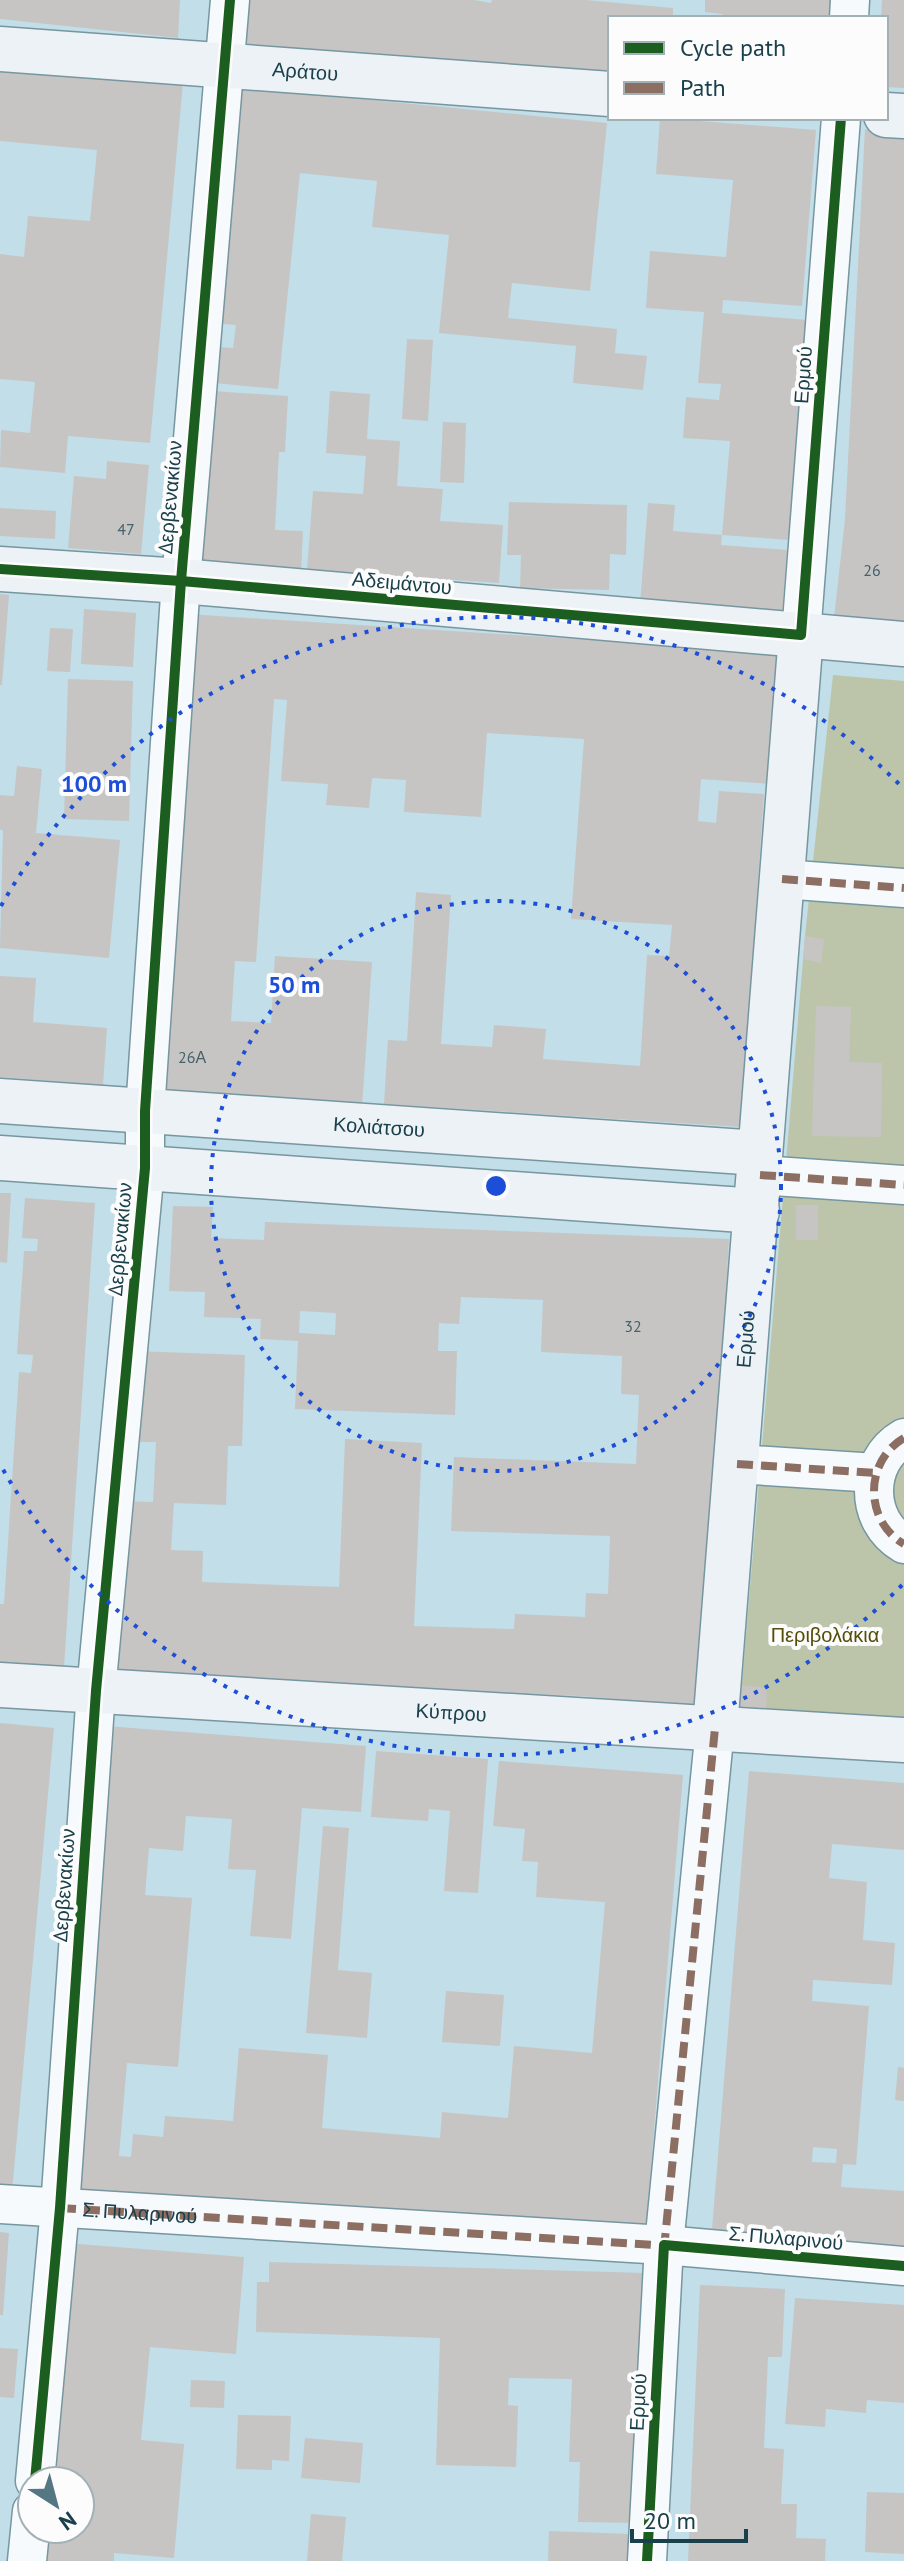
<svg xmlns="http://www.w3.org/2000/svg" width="904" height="2561" font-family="'PT Sans',sans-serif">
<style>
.green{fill:#bcc5aa}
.building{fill:#c6c5c4;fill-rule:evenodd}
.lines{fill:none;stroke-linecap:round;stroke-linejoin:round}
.street-casing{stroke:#7696a0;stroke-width:41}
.secondary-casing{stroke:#7696a0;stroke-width:47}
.street{stroke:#f6fafc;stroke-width:38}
.secondary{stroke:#edf2f6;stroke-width:44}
.quiet{stroke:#8d6e63;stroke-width:8;stroke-dasharray:16 8;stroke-linecap:butt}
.cycleway-casing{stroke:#fcfcfc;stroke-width:15}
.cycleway{stroke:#1b5e20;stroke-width:10}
.ring{fill:none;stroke:#1d4ed8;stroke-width:4;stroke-dasharray:4 8}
.labels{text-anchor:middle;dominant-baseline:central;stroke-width:8;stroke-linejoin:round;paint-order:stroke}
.number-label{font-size:16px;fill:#45616a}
.street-label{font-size:20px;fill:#1a404c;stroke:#fcfcfc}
.park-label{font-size:20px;fill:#554d09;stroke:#fcfcfc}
.centre{fill:#1d4ed8;stroke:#fcfcfc;stroke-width:4}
.ring-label{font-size:24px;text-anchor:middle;font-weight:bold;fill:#1d4ed8;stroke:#fcfcfc;stroke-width:8;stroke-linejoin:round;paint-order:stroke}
</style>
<rect width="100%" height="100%" fill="#c2dee8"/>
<!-- green -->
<path class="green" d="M833,675l71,6v1040l-167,-11 5,-26 63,-748z"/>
<!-- building -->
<g class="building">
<path d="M0,0h180l-2,38 -178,-19z"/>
<path d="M243,0h231l17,3 1,-3h94l87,8v10h-63v57l-57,-8 -45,1 -132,-14 -54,-1 -84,-6z"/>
<path d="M705,0h129l-1,18h-111v-4l-17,-2z"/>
<path d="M882,0h22v88l-18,-1v-69h-5z"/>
<path d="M0,67l183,16 -33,360 -82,-7 -3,37 -65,-6 1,-37 29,3 5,-51 -35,-3v-125l24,3 4,-41 62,5 7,-71 -97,-9z"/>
<path d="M238,87l369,36 -17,168 -78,-8 -4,35 109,11 -2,24 32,3 -4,34 -70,-7 3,-37 -137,-13 10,-98 -77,-8 5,-46 -77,-8 -22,216 -64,-6 4,-36 15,1 3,-23 -23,-2z"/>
<path d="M660,118l156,12 -14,176 -79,-6 -1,13 86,7 -17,220 -69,-5 -1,10 66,5 -5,65 -142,-11 8,-101 27,2 -2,26 49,4 8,-94 -47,-3 3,-41 33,3 2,-16 -23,-1 6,-71 -58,-4 4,-57 76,6 7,-77 -77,-6z"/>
<path d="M865,129l39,5v489l-70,-5 11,-99z"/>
<path d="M407,339l26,1 -5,81 -26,-2z"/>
<path d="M212,391l76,5 -3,56h-6l-4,78 28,1 -2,41 -99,-5z"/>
<path d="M330,391l40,3 -3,45 33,2 -3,45 46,3 -3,32 63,4 -4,58 -192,-13 6,-79 50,3 3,-38 -40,-3z"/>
<path d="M443,422l23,1 -2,60 -24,-1z"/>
<path d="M107,461l42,4 -8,89 -73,-6 6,-72 32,3z"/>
<path d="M509,502l118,3 -1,50 -16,-1 -1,36 -89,-2 1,-33h-14z"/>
<path d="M0,508l56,3 -1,28 -55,-3z"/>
<path d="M0,594l9,1 -7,90h-2z"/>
<path d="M84,609l52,4 -3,54 -52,-3z"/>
<path d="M187,614l592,38 -9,132 -69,-5 -3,42 18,2 3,-32 45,3 -23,333 -357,-23 4,-64 19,1 9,-149 35,3 -10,149 51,3 2,-22 52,4 -3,30 97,7 7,-111 22,1 3,-31 -101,-6 13,-180 -97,-6 -6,84 -77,-5 2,-32 -34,-2 -3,30 -43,-3 2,-21 -47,-3 6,-81 -13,-1 -18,263 -21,-1 -4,60 40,2 4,-67 97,6 -10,145 -209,-14z"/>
<path d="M50,628l23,1 -3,43 -23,-1z"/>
<path d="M68,679l65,2 -4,140 -65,-2z"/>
<path d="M17,766l25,3 -6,64 84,7 -11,118 -109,-10 3,-118h-3v-35l14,1z"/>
<path d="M805,936l19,3 -3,24 -18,-4z"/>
<path d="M0,976l36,2 -3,44 74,6 -4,57 -103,-8z"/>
<path d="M816,1006l35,1 -2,55 33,1 -1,74 -69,-1z"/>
<path d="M0,1193h11l-4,70 -7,-1z"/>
<path d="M25,1198l70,5 -31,464 -64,-3v-60h4l15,-232 12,1 2,-18 -16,-1 7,-103h13l1,-12 -16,-1z"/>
<rect x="796" y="1205" width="22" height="35"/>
<path d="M173,1206l40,1 -2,31 53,2 1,-18 464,17 -10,175 -25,292 -113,-10 -466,-18 8,-177 30,1 3,-60h-26l4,-91 111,4 -3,91h-14l-2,59 -52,-2 -3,47 32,1 -1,31 137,5 6,-148 77,4 -8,183 100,3 1,-15 70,3 1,-24 22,1 2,-58 -159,-5 3,-74 182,7 3,-69 -18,-1 1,-38 -81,-4 2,-52 -82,-3 -2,27 -20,-1 -1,28h19l-2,64 -160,-6 3,-68 -38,-2 1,-20 -57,-2 1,-25 -36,-1zM300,1311l36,2 -1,22 -36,-2z"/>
<path d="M742,1685l25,3 -1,23 -29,-1z"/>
<path d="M0,1723l54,5 -42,464 -12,-1z"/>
<path d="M106,1726l260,20 -5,66 -59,-4 -11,131 -41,-3 6,-66 -28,-1 4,-50 -46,-3 -3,35 -34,-3 -4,47 47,3 -14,169 -51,-4 -8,93 12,1 2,-23 30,3 2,-21 68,5 6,-73 89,7 -6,73 118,10 2,-26 66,6 6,-72 78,7 13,-151 -69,-5 2,-35 -16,-1 3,-32 -32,-3 6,-65 184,14 -38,465 -578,-45z"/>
<path d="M376,1751l112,8 -10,134 -34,-2 6,-80 -21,-2 -1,12 -57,-4z"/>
<path d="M749,1771l155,12v67l-72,-6 -3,34 38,4 -4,58 32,3 -3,42 -79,-5 -1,21 57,5 -13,159 -13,-1 -2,23 63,4v66l-193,-15zM813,2147l24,2 -1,14 -24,-1z"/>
<path d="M323,1826l26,2 -11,142 34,3 -5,65 -61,-5z"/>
<path d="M446,1991l58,4 -4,51 -58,-4z"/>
<path d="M898,2067l6,1v33l-9,-1z"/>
<path d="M0,2232l9,1 -6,82h-3z"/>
<path d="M66,2243l178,14 -8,97 -86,-7 -9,93 43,4 -10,114 -60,-5v8h-76l3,-32h39v-48h-35z"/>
<path d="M269,2262l375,11 -7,250 -59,-1 2,-60h-11l3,-83 -63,-1 -1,27 10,1 -2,61 -80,-2 4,-127 -184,-6 1,-50h12z"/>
<path d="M700,2285l85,4 -3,68h-14l-4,91 20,1 -3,55h16l-1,34 30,1 -1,22h-137z"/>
<path d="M795,2298l109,7v98l-37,-3 -1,13 -40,-4 -1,18 -40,-3z"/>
<path d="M0,2348l18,1 -4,49 -14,-1z"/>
<path d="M191,2380l34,1 -1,27 -34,-1z"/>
<path d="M238,2415l53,1 -2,45 -17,-1v10l-36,-1z"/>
<path d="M305,2438l58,5 -3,40 -59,-5z"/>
<path d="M867,2492l37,1v61l-39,-2z"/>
<path d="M311,2514l35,3 -4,44h-35z"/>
<path d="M549,2531l81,3 -1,27h-81z"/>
</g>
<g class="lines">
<!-- street casing -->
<g class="street-casing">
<g id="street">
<path d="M849,18l1,-18"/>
<path d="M801,635l40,-517"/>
<path d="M782,879l122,9"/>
<path d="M760,1175l144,10"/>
<path d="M904,1438c-40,23 -40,83 0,106"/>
<path d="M737,1464l139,9"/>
<path d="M0,2204l664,41 240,21"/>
<path d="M35,2481l25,-273 36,-517 49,-523v-57l36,-530 49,-581"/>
<path d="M27,2561l5,-50"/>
<path d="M647,2561l17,-316 51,-517"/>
</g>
</g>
<!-- secondary casing -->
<g class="secondary-casing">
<g id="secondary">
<path id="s1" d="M0,49l610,45"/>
<path d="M886,115l18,1"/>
<path d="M0,569l181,12 723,63"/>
<path id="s2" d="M0,1101l759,52"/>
<path d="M0,1158l757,53"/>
<path id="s3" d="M0,1685l904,55"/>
<path id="s4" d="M715,1728l86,-1093"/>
</g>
</g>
<!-- street -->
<use href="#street" class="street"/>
<!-- secondary -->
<use href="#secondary" class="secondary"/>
<!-- quiet -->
<g class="quiet">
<path d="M782,879l122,9"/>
<path d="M760,1175l144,10"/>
<path d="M904,1438c-40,23 -40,83 0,106"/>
<path d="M737,1464l139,9"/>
<path id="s5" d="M60,2208l611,38"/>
<path d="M664,2249l51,-521"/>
</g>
<!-- cycleway casing -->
<g class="cycleway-casing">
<g id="cycleway">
<path d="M0,569l181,12 620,54 40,-517"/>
<path d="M35,2481l25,-273 36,-517 49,-523v-57l36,-530 49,-581"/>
<path d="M647,2561l17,-316 240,21"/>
</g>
</g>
<!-- cycleway -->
<use href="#cycleway" class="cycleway"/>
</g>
<!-- distance rings -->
<g class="ring">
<circle cx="496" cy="1186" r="285"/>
<path d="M902 1585A569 569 0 0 1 1 1466M1 906A569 569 0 0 1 902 787"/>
</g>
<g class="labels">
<!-- number labels -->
<g class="number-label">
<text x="126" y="529">47</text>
<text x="872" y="570">26</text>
<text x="192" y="1057">26Α</text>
<text x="633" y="1326">32</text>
</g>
<!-- street labels -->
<g class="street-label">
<text stroke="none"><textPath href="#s1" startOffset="306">Αράτου</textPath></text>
<text transform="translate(803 375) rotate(-86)">Ερμού</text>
<text transform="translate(170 497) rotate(-85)">Δερβενακίων</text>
<text transform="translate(402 583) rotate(5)">Αδειμάντου</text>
<text stroke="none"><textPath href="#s2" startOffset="380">Κολιάτσου</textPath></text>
<text transform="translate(120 1239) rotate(-85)">Δερβενακίων</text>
<text stroke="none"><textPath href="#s4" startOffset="390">Ερμού</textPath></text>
<text stroke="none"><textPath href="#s3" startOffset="452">Κύπρου</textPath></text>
<text transform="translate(64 1885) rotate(-86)">Δερβενακίων</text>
<text stroke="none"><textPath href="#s5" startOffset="80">Σ. Πυλαρινού</textPath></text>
<text transform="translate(786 2238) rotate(5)">Σ. Πυλαρινού</text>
<text transform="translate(638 2402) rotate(-87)">Ερμού</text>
</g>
<!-- park labels -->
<g class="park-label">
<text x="825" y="1635">Περιβολάκια</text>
</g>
</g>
<circle cx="496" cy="1186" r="12" class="centre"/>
<g class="ring-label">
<text x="94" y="792">100 m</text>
<text x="294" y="993">50 m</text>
</g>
<!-- legend -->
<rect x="608" y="16" width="280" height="104" fill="#fcfcfc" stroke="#a2b1b6" stroke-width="2"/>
<rect x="624" y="42" width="40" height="12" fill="#1b5e20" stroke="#a2b1b6" stroke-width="2"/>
<text x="680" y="56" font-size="24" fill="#1a404c">Cycle path</text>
<rect x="624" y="82" width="40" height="12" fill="#8d6e63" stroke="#a2b1b6" stroke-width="2"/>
<text x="680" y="96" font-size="24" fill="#1a404c">Path</text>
<!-- north arrow -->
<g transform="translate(56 2505) rotate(144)"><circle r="38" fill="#fcfcfc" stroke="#a2b1b6" stroke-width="2"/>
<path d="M0-6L14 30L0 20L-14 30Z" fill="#557783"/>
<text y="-12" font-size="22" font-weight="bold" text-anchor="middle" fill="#1a404c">N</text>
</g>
<!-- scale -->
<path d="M632 2529v12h114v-12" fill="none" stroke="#1a404c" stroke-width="4"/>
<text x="644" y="2529" font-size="24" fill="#1a404c" stroke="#fcfcfc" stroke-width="6" paint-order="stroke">20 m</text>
</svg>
